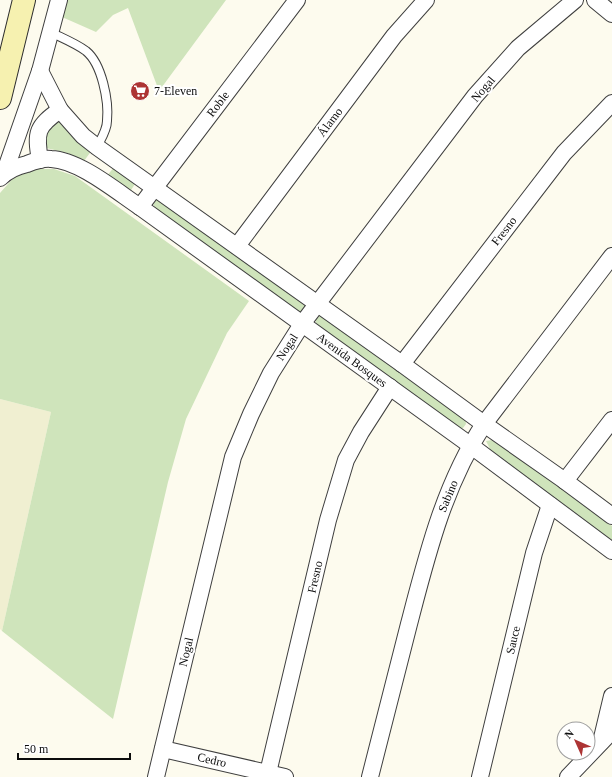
<svg xmlns="http://www.w3.org/2000/svg" width="612" height="777" font-family="'Times New Roman',serif">
<style>
.farmland{fill:#f0efd1}
.green{fill:#cfe4bb}
.lines{fill:none;stroke-linecap:round;stroke-linejoin:round}
.lane-casing{stroke:#3f3f3f;stroke-width:10}
.street-casing{stroke:#3f3f3f;stroke-width:18}
.secondary-casing{stroke:#2e2e2e;stroke-width:24}
.lane{stroke:#fff;stroke-width:8}
.street{stroke:#fff;stroke-width:16}
.secondary{stroke:#f6f1b0;stroke-width:22}
.labels{text-anchor:middle;dominant-baseline:central;stroke-width:4;stroke-linejoin:round;paint-order:stroke}
.street-label{font-size:12px;fill:#0c0c0c;stroke:#fff}
.poi-label{font-size:12px;fill:#0c0c0c;stroke:#fff;text-anchor:start}
</style>
<rect width="100%" height="100%" fill="#fdfbee"/>
<!-- farmland -->
<path class="farmland" d="M0,399l51,13 -49,219 -2,-2z"/>
<!-- green -->
<g class="green">
<path d="M66,0h160l-67,91 -31,-83 -15,7 -17,17 -34,-15z"/>
<path d="M55,120l5,1 32,29 -8,11 -17,-8 -25,-6 6,-24z"/>
<path d="M114,167l22,15 -6,10 -23,-16z"/>
<path d="M35,169h19l21,7 174,125 -22,32 -41,86 -18,63 -55,237 -111,-88 49,-219 -51,-13v-206l15,-17z"/>
<path d="M155,197l148,104 3,6 -2,5 -4,1 -5,-2 -140,-103 -3,-7z"/>
<path d="M321,315l144,102 1,7 -3,4 -4,2 -141,-104 -2,-3v-4z"/>
<path d="M492,440l9,4 111,82v17l-117,-88 -5,-6 -4,-8z"/>
</g>
<g class="lines">
<!-- lane casing -->
<g class="lane-casing">
<path id="lane" d="M50,32c12,6 25,11 36,19 16,13 23,50 21,70 0,9 -6,18 -10,26"/>
</g>
<!-- street casing -->
<g class="street-casing">
<g id="street">
<path d="M595,0l17,14"/>
<path d="M40,71l20,39 23,26 14,11 305,217 82,60 81,57 47,35"/>
<path d="M40,160c-5,-28 -3,-34 20,-50"/>
<path d="M4,174l36,-103 19,-71"/>
<path d="M0,178c7,-7 18,-12 27,-14 8,-3 16,-6 24,-5 28,1 65,32 89,48l330,238 142,106"/>
<path d="M140,207l157,-207"/>
<path d="M237,246l157,-210 32,-36"/>
<path d="M402,364l162,-211 48,-50"/>
<path d="M565,481l47,-61"/>
<path d="M601,742l11,-46"/>
<path d="M163,749l122,28"/>
<path d="M156,777l77,-320 18,-43 20,-41 31,-49 173,-228 43,-48 57,-48"/>
<path d="M267,777l61,-257 18,-60 15,-28 29,-45"/>
<path d="M370,777c13,-51 26,-102 39,-153 18,-69 35,-139 75,-200l128,-168"/>
<path d="M480,777l54,-224 16,-48"/>
<path d="M568,777l44,-46"/>
</g>
</g>
<!-- secondary casing -->
<g class="secondary-casing">
<path id="secondary" d="M0,98l24,-98"/>
</g>
<!-- lane -->
<use href="#lane" class="lane"/>
<!-- street -->
<use href="#street" class="street"/>
<!-- secondary -->
<use href="#secondary" class="secondary"/>
</g>
<!-- icons -->
<defs>
<g id="supermarket-disc" transform="scale(1)"><circle r="9.5" fill="#ad3434" stroke="#fff"/><path d="M-6-5.5h2.5l.6 2H6L4.5 2H-2.5L-4.4-4H-6ZM-1.5 3.2a1.3 1.3 0 1 0 .1 0ZM3 3.2a1.3 1.3 0 1 0 .1 0Z" fill="#fff"/></g>
</defs>
<g fill-rule="evenodd">
<use href="#supermarket-disc" x="140" y="91"/>
</g>
<g class="labels">
<!-- street labels -->
<g class="street-label">
<text transform="translate(483 89) rotate(-49)">Nogal</text>
<text transform="translate(218 104) rotate(-53)">Roble</text>
<text transform="translate(330 122) rotate(-53)">Álamo</text>
<text transform="translate(504 231) rotate(-52)">Fresno</text>
<text transform="translate(287 347) rotate(-57)">Nogal</text>
<text transform="translate(352 360) rotate(36)">Avenida Bosques</text>
<text transform="translate(448 496) rotate(-67)">Sabino</text>
<text transform="translate(315 577) rotate(-77)">Fresno</text>
<text transform="translate(513 640) rotate(-77)">Sauce</text>
<text transform="translate(186 652) rotate(-77)">Nogal</text>
<text transform="translate(212 760) rotate(13)">Cedro</text>
</g>
<!-- poi labels -->
<g class="poi-label">
<text x="154" y="91">7-Eleven</text>
</g>
</g>
<!-- north arrow -->
<g transform="translate(576 741) rotate(315)"><circle r="19" fill="#ffffff" stroke="#9e9e9e"/>
<path d="M0-3L7 15L0 10L-7 15Z" fill="#ad3434"/>
<text y="-6" font-size="11" font-weight="bold" text-anchor="middle" fill="#0c0c0c">N</text>
</g>
<!-- scale -->
<path d="M18 753v6h112v-6" fill="none" stroke="#0c0c0c" stroke-width="2"/>
<text x="24" y="753" font-size="12" fill="#0c0c0c" stroke="#ffffff" stroke-width="3" paint-order="stroke">50 m</text>
</svg>
